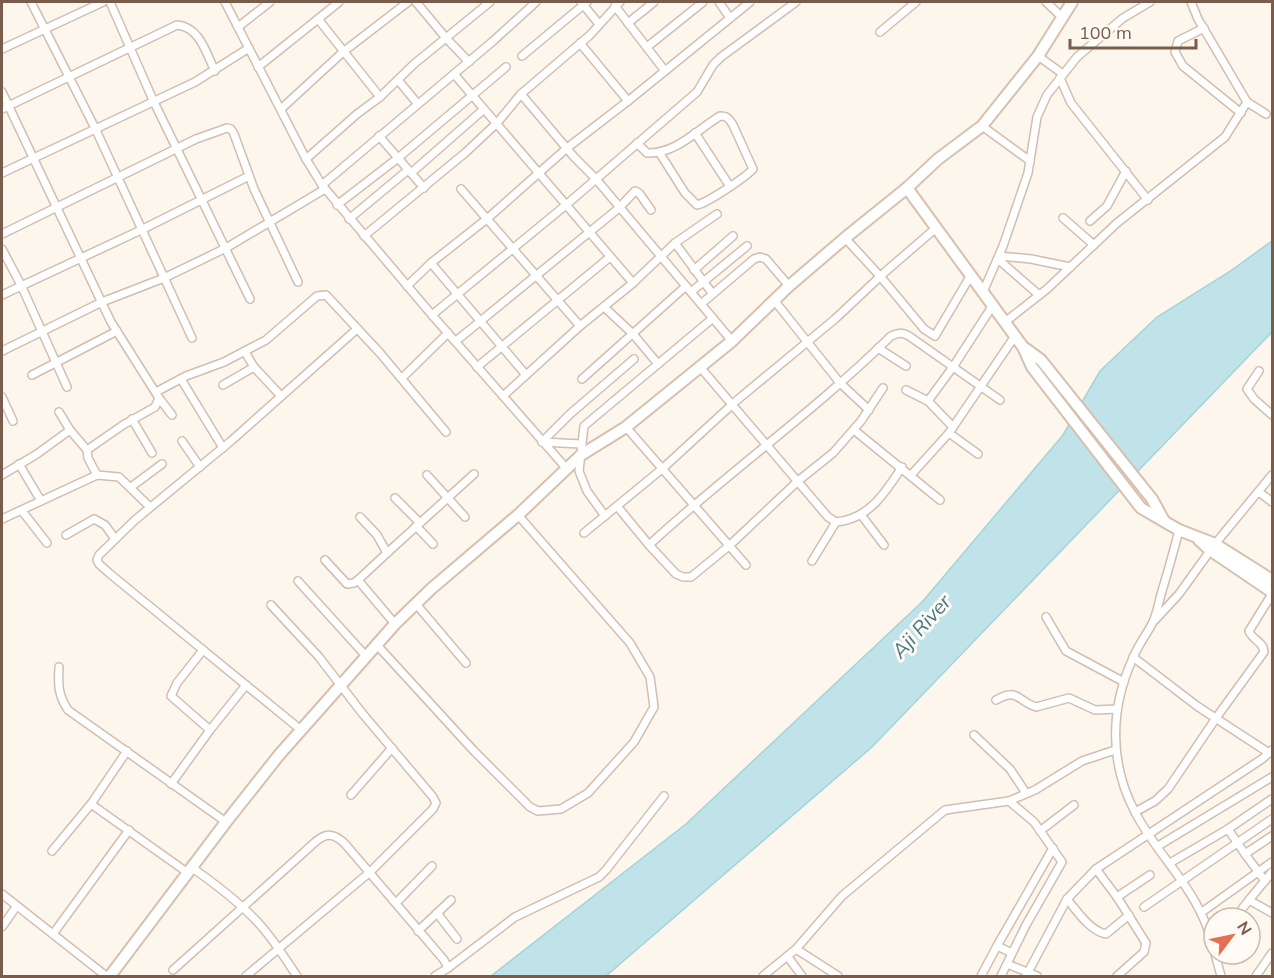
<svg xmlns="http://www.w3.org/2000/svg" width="1274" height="978" font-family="Mulish,sans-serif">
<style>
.water{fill:#bfe3e8;stroke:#a5d3da;stroke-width:1.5}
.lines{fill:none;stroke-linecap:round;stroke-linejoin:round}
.street-casing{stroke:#d1beb0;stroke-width:10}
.secondary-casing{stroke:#d6c0b0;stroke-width:14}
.street{stroke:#fff;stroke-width:7}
.secondary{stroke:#fff;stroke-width:10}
.labels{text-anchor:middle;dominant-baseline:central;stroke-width:6;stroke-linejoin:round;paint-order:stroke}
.water-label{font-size:20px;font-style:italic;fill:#437c86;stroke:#fffaf3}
</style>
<rect width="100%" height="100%" fill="#fdf6ec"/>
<!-- water -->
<path class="water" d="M1272,241v91l-400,415 -266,229h-115l195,-152 237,-223 140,-166 37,-64 57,-54 72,-45z"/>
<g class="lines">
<!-- street casing -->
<g class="street-casing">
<g id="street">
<path d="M31,2l64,126 97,210"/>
<path d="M110,2l43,98 97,199"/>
<path d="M225,2l81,157 16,26 110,130 135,154"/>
<path d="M339,2l-21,17 62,78"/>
<path d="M416,2l30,36 23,24"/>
<path d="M581,2l18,22"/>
<path d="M719,2l11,16"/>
<path d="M1046,2l17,16"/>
<path d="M1191,2l7,17 49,83 19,12"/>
<path d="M615,6l50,65"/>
<path d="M628,23l26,-21"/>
<path d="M238,27l32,-25"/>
<path d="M1204,28l-26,13 -3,11 8,14 58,47"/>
<path d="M880,32l36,-30"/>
<path d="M580,43l48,58"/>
<path d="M647,47l56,-45"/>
<path d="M2,49l101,-47"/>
<path d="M522,56l65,-54"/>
<path d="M1038,56l25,18"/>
<path d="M258,67l60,-48"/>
<path d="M454,74l179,209"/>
<path d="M1060,78l11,25 77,97"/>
<path d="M398,80l19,23"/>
<path d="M2,92l109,230 48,76 -4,9 -32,18 -36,25 1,8 9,17"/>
<path d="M521,94l53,63 22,22 136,162"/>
<path d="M2,109l175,-84c23,2 29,28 38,46"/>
<path d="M281,109l62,-57 65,-50"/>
<path d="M982,126l48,35"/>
<path d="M695,133l34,52"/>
<path d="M379,136l45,52"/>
<path d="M637,143l10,10c29,1 50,-23 73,-37 8,0 9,3 13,9l20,44c-7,8 -46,34 -56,36l-12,-12 -26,-41"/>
<path d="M306,159l51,-45 23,-17 34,-33 76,-62"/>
<path d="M2,173l193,-91 54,-34"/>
<path d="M411,173l72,-63"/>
<path d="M322,185l170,-143 44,-40"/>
<path d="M461,189l119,137"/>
<path d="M337,205l61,-47 108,-91"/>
<path d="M1063,218l31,27"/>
<path d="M349,219l59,-49"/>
<path d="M1090,221l17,-15 19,-35"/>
<path d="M2,234l194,-95 31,-11 4,1 3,5 20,55 44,93"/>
<path d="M364,236l101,-83 32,-30 24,-29 69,-59 30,-33"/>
<path d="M845,238l35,38 44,53 11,7 36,-61"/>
<path d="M675,243l37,50"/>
<path d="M2,249l19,36 46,102"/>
<path d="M999,256l32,3 39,8"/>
<path d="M998,259l41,36"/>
<path d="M431,263l95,112"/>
<path d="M694,270l39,-34"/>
<path d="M407,286l24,-23 57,-45 79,-70 61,-47 122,-99"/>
<path d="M691,292l56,-46"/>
<path d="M983,292l20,-46 25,-73 9,-56 10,-22 30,-38 46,-39 27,-16"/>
<path d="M2,295l139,-65 108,-54"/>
<path d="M774,300l66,83 29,27"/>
<path d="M701,304l53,-45 6,-2 6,2 23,27"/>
<path d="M604,307l29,27 25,30"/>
<path d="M432,315l134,-110 131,-113 16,-27 8,-8 75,-55"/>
<path d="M1005,322l42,-33 70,-66 108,-86 22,-35"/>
<path d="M456,341l163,-133 16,-17 4,2 12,17"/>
<path d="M878,348l28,18"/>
<path d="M2,351l100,-49 62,-24 62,-30 99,-59"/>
<path d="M245,352l9,15 27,29"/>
<path d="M477,367l133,-110"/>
<path d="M700,367l128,150 8,5c33,-3 49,-29 66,-55"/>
<path d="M1259,371l-12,18 7,10 18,16"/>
<path d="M32,375l85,-44"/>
<path d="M402,378l46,-45"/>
<path d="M181,379l42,69"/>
<path d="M582,379l104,-93"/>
<path d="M223,385l31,-18"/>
<path d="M906,390l22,11 25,26"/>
<path d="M156,392l30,-16 38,-14 42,-22 51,-44 9,-1 54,58 66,79"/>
<path d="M503,396l77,-70 53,-43 42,-40 42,-29"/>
<path d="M2,397l11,24"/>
<path d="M159,398l13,17"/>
<path d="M928,401l25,-34 40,-62"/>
<path d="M59,412l11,18"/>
<path d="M132,419l20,34"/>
<path d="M626,427l120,138"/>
<path d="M854,430l86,70"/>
<path d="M949,433l29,21"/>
<path d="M182,441l18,26"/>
<path d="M542,442l28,-28 64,-55"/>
<path d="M542,442l39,2"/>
<path d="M19,464l22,37"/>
<path d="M2,475l35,-21 33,-24 17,20"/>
<path d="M427,475l38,42"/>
<path d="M911,475l38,-42 66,-97"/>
<path d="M131,487l31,-23"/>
<path d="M1259,492l13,10"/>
<path d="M395,498l25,25"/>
<path d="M617,506l32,39 27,29 7,3h8l39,-32 68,-64 35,-28 28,-32 22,-33"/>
<path d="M22,511l25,32"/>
<path d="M605,516l-18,-25 -8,-20 5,-45 129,-108"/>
<path d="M862,516l22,29"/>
<path d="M360,517l17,18 10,18 -29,27 37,44"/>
<path d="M2,519l95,-44 22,2 31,30"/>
<path d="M416,526l17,18"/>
<path d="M1179,530c-5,20 -11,41 -17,61 -3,10 -5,22 -9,31 -6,12 -15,23 -20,36 -23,50 -24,105 2,154 26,50 64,76 79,137"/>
<path d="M584,533l78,-64 74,-68 99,-82 50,-47 51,-44"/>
<path d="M66,535l28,-16 11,6 10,14"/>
<path d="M649,545c78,-72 166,-134 242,-209 7,-3 11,-4 18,0l91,64"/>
<path d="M387,553l87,-79"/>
<path d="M325,560l22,24 7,-1 4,-3"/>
<path d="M812,561l24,-39"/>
<path d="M298,581l67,74"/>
<path d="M416,604l50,59"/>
<path d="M1046,617l20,34 58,31"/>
<path d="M1155,620l24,-26 36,-50 57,-69"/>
<path d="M376,644l98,107 56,56 8,4 23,-2 27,-16 46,-51 20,-35 -4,-30 -20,-34 -112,-128"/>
<path d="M203,650l-26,33 -6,13 39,34"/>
<path d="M1133,657l64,49 72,47"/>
<path d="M59,667c-1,18 -1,28 9,43l158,112"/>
<path d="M996,700c22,-13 21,1 40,7l33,-9 26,12 22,-1"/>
<path d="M301,730l-192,-157 -10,-9 -2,-4 2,-5 36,-35 96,-79 126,-112"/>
<path d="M974,735l36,34 16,24"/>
<path d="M171,784l39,-54 36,-45"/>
<path d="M351,795l41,-47"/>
<path d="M91,804l97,69"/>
<path d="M1135,812l20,-11 13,-12 48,-71 48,-66c0,-10 -12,-12 -15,-21l23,-37"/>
<path d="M1228,829l17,25 27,-18"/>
<path d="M1040,831l34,-26"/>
<path d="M1158,846l114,-69"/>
<path d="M52,851l39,-47 36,-53"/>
<path d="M1245,854l20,27"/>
<path d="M1170,863l58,-34 44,-30"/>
<path d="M191,867c26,18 51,37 71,60 13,15 24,33 35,49"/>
<path d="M1096,869l21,28 33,-22"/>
<path d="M2,894l104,82"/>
<path d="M1117,897l29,46 -2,9 -27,24"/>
<path d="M1067,899c10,12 23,32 39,35l23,-19"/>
<path d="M1249,900l23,-28"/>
<path d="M396,903l36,-37"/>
<path d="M1144,907l128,-88"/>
<path d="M1202,912l70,-50"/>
<path d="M437,913l20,26"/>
<path d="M1235,918l14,-18 23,13"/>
<path d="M2,927l14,-20"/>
<path d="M418,931l33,-31"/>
<path d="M53,934l76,-104"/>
<path d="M997,946l56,-98"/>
<path d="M796,949l46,-53 103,-86 64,-9 26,-11 47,-29 33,-11"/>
<path d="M1215,954l6,22"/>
<path d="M788,957l14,19"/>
<path d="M1007,964l30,12"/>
<path d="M448,968l67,-51 84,-40 7,-7 58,-74"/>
<path d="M173,970l129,-116c16,-14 25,-29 44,-9l98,115 4,8 -13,8"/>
<path d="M246,976l124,-104 63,-63 3,-6 -3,-6 -71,-84 -43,-56 -48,-52"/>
<path d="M763,976l33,-27 42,27"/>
<path d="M981,976l16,-30 15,7"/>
<path d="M1001,976l25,-51 36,-63 -28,-40 -25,-21"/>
<path d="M1026,976l41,-77 29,-30 166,-110 10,-9"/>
<path d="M1256,976l16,-23"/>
</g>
</g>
<!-- secondary casing -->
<g class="secondary-casing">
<g id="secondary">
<path d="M907,188l116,159 9,20 109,141 38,22 36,14 57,36"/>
<path d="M1026,349l15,11 111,139 12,22"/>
<path d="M1199,540l11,10 62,42"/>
<path d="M110,976l116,-154 53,-67 116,-131 36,-35 87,-74 63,-60 45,-28 106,-86 57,-55 56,-48 62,-50 31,-29 44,-33 56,-70 34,-54"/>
</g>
</g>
<!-- street -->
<use href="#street" class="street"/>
<!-- secondary -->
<use href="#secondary" class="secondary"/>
</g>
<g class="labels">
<!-- water labels -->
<g class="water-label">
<text transform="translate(921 626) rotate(-48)">Aji River</text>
</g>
</g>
<!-- border -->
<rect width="1274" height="978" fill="none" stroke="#7a5c4d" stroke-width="6"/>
<!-- north arrow -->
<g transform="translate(1232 936) rotate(58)"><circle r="28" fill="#fffaf3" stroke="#cabbb1" stroke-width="1.5"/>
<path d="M0-4.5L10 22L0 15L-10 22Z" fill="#e76f51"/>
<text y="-9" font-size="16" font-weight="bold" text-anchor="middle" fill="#7a5c4d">N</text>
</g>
<!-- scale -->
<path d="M1070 39v9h126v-9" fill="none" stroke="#7a5c4d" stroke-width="3"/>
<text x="1079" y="39" font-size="18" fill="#7a5c4d" stroke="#fffaf3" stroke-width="4.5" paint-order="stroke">100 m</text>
</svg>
